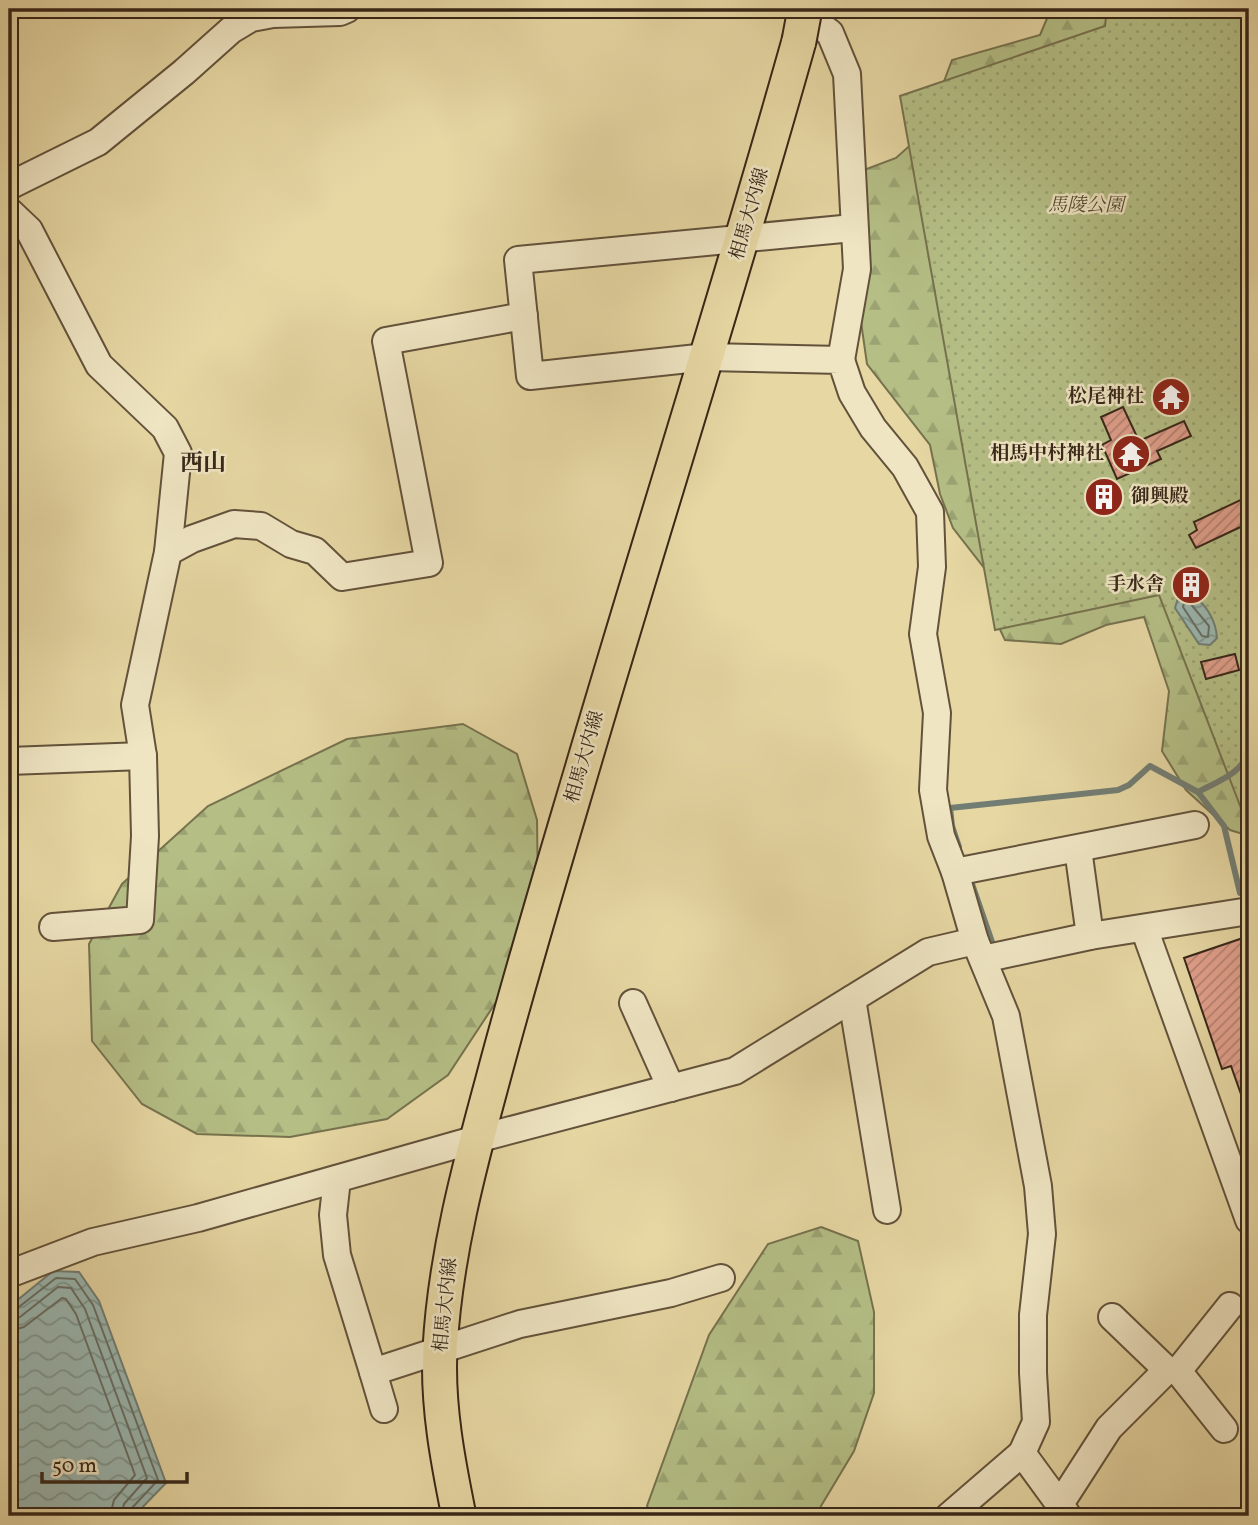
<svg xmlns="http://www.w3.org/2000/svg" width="1258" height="1525" font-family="Vollkorn,'Noto Serif JP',serif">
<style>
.forest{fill:url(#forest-firs);stroke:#76724e;stroke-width:2}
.park{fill:url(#park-dots);stroke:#76724e;stroke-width:2}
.water{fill:url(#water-waves);stroke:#727d73;stroke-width:2}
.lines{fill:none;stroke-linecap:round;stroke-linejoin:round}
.shore{stroke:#686e64;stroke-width:2}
.stream{stroke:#727d73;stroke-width:6}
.building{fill:url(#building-hatch);stroke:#372618;stroke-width:2}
.minor-casing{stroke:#63523b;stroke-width:30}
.major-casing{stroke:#372618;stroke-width:37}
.minor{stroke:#efe5c3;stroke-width:26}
.major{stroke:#e6d7a3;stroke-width:33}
.major-bridge-casing{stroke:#372618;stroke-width:37;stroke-linecap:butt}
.major-bridge{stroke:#e6d7a3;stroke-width:33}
.labels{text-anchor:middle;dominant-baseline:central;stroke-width:5;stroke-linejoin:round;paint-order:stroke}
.park-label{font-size:19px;font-style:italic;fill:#564c33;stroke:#efe5c3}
.street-label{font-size:19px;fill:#372618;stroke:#efe5c3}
.poi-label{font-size:19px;font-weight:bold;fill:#372618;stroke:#efe5c3;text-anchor:end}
.quarter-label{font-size:23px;font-weight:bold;fill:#372618;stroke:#efe5c3}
</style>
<defs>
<pattern id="forest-firs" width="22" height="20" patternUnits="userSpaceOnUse" patternTransform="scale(1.75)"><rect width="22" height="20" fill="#b4be85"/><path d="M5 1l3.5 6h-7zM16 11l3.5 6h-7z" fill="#9ba372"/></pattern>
<pattern id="park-dots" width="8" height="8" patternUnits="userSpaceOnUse" patternTransform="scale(1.75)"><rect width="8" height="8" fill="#b4be85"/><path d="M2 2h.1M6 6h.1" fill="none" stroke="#9ba372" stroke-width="1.8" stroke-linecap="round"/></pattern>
<pattern id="water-waves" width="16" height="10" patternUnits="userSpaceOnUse" patternTransform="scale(1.75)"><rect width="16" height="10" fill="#9ab7b0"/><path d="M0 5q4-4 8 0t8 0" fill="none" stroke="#7e958e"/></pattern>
<pattern id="building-hatch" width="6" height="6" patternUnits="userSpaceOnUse" patternTransform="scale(1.75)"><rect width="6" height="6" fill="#e09f8b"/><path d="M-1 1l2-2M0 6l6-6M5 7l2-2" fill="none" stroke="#b68171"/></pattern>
</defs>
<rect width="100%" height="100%" fill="#e6d7a3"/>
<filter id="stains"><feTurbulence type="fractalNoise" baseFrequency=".00286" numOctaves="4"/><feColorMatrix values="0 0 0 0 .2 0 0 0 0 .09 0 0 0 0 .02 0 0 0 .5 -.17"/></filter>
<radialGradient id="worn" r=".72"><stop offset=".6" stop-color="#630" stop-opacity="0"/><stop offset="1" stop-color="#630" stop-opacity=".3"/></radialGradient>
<!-- forest -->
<g class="forest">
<path d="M1051,9h198v827l-19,-6 -44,-40 -24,-39 7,-60 -25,-74 -38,8 -45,19 -56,-4 -11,-23 -6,-44 -35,-45 -13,-34 -10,-49 -63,-81 -6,-42 3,-152 32,-12 29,-26 27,-72 88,-25z"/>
<path d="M463,724l54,30 20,66 1,72 -38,104 -52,79 -61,44 -97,18 -93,-3 -55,-30 -50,-63 -3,-97 33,-60 86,-78 139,-67z"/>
<path d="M821,1227l37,14 16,71v81l-20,58 -39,65h-162l-6,-10 62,-171 59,-91z"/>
</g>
<!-- park -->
<path class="park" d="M1107,9h142v820l-90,-234 -164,35 -95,-534 205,-70z"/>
<!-- water -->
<g class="water">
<path d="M1188,593c17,8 28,27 29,45l-7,7 -11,-1 -24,-36 3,-10z"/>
<path d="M53,1271l26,1 20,29 67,182 -32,33h-125v-209z"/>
</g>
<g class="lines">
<!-- shore -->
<g class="shore">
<path d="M1189,602l20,24 -1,11 -6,-1 -19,-29 1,-4z"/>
<path d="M9,1311l6,-1 41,-32 19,1 18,26 65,175 -27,29 -1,7"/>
<path d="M9,1320l11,-3 38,-30 13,1 14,21 62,169 -23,26 -3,12"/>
<path d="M9,1331l15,-4 38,-29 4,1 10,15 59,161 -21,25 -4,16"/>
</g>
<!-- stream -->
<g class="stream">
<path d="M1198,792c18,-10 43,-18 51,-40"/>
<path d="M959,847l-7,-21 -2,-18 168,-18 11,-5 21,-19 48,26 26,34 16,67 9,-1"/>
<path d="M972,884l20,58"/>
</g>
</g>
<!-- building -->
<g class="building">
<path d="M1123,407l16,34 45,-20 7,15 -34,15 4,8 -44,20 -15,-34 9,-5 -10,-23z"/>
<path d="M1249,496v27l-53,25 -7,-13 8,-5 -3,-8z"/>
<path d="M1235,654l4,16 -33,9 -5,-17z"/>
<path d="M1249,936v174l-2,1 -16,-45 -9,3 -38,-111z"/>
</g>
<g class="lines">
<!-- minor casing -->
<g class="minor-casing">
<g id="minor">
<path d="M798,9l32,24 17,41 10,195 -16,91"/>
<path d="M9,186l89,-44 86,-70 47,-42 20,-12 22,-4 67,-2 7,-3"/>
<path d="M9,211l20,19 70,135 66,63 13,25 -10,99"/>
<path d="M853,228l-335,32 12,116 177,-19 134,3 11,33 21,35 32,39 25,45 2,55 -9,67 14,79 -4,77 8,46 14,36 20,69 31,75 32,170 4,48 -9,81v58l3,49 -14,31 46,63"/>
<path d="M9,761l134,-5"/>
<path d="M1078,849l12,87"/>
<path d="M955,872l240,-47"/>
<path d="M53,927l87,-7 5,-84 -2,-80 -8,-51 33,-153 24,-13 42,-15 27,2 30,18 24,7 27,26 87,-14 -43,-222 138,-25"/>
<path d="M1144,928l105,292"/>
<path d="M983,959l107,-23 159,-25"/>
<path d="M852,999l35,211"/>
<path d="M633,1003l38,85"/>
<path d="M337,1179l-4,36 4,40 36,117 147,-48 151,-31 50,-15"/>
<path d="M9,1274l84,-32 105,-24 279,-79 258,-68 193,-119 47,-11"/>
<path d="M1112,1317l55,53"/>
<path d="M1178,1371l46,58"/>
<path d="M373,1372l11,37"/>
<path d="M1060,1504l49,-76 58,-58 11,1 52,-65"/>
<path d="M949,1516l73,-63"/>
</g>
</g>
<!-- major casing -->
<g class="major-casing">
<path id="major" d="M459,1516c-11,-54 -22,-111 -19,-167 5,-92 29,-182 53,-270 27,-102 57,-202 87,-303 72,-245 150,-489 219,-735"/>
</g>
<!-- minor -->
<use href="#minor" class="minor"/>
<!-- major -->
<use href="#major" class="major"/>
<!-- major-bridge casing -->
<g class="major-bridge-casing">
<path id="major-bridge" d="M799,41l6,-32"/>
</g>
<!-- major-bridge -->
<use href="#major-bridge" class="major-bridge"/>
</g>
<!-- icons -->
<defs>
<g id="temple-disc" transform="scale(2.0125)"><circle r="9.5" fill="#8f2418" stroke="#efe5c3"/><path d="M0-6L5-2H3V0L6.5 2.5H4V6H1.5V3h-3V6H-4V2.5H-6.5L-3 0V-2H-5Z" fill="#fff"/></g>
<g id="building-disc" transform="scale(2.0125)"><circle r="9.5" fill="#8f2418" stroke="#efe5c3"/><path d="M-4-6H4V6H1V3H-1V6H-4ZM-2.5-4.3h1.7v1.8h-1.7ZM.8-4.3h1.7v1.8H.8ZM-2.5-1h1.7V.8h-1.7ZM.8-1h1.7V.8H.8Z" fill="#fff"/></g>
</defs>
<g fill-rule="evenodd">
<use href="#temple-disc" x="1171" y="397"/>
<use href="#temple-disc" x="1131" y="454"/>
<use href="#building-disc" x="1104" y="497"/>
<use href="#building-disc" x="1191" y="585"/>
</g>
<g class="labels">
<!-- park labels -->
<g class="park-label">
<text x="1086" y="206">馬陵公園</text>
</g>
<!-- street labels -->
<g class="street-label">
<text transform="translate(750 214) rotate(-74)">相馬大内線</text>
<text transform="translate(585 757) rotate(-74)">相馬大内線</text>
<text transform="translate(446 1305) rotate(-84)">相馬大内線</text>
</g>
<!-- poi labels -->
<g class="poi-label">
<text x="1144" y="397">松尾神社</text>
<text x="1104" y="454">相馬中村神社</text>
<text x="1131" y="497" text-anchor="start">御興殿</text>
<text x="1164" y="585">手水舎</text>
</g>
<!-- quarter labels -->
<g class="quarter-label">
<text x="203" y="464">西山</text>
</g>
</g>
<!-- margin -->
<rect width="1258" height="1525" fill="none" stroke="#e6d7a3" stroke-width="35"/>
<rect x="10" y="10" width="1237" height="1504" fill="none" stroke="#372618" stroke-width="3.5"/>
<rect x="18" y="18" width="1223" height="1490" fill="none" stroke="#372618" stroke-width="2"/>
<!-- scale -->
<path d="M42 1472v10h145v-10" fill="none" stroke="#372618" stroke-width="3.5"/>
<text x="52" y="1472" font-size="21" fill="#372618" stroke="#efe5c3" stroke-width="5" paint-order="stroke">50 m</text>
<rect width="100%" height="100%" filter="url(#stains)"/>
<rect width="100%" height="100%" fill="url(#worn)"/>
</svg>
